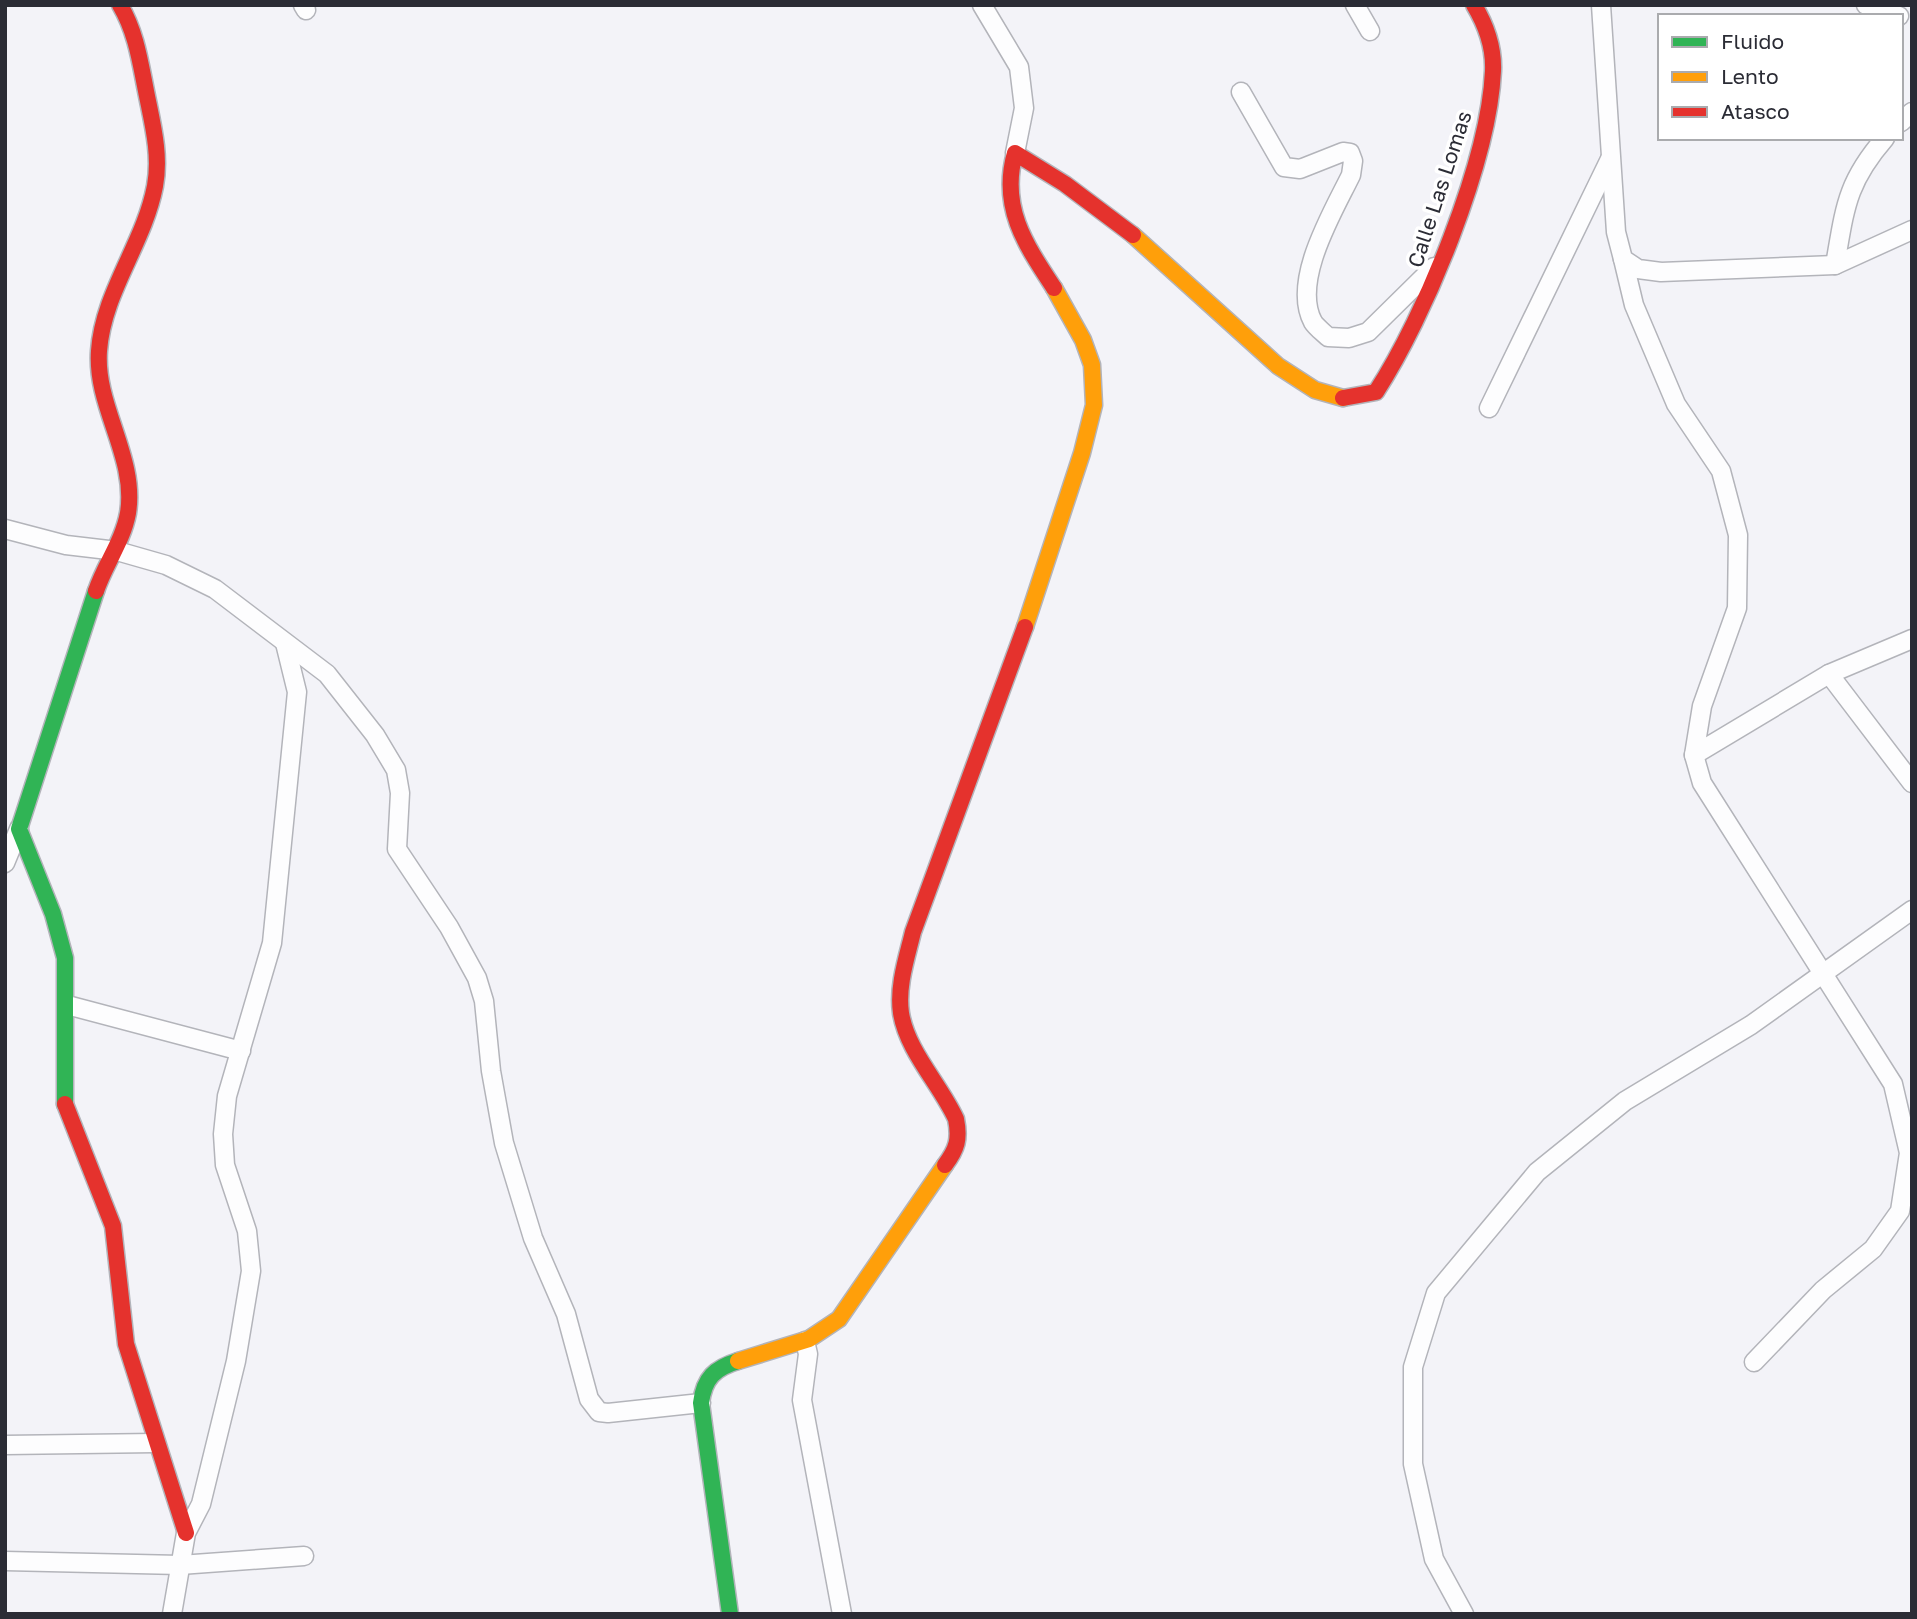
<svg xmlns="http://www.w3.org/2000/svg" width="1917" height="1619" font-family="'Golos Text',sans-serif">
<style>
.lines{fill:none;stroke-linecap:round;stroke-linejoin:round}
.street-casing{stroke:#b3b4ba;stroke-width:21}
.fast-casing{stroke:#b3b4ba;stroke-width:19}
.slow-casing{stroke:#b3b4ba;stroke-width:19}
.jam-casing{stroke:#b3b4ba;stroke-width:19}
.street{stroke:#fdfdfe;stroke-width:18}
.fast{stroke:#30b455;stroke-width:16}
.slow{stroke:#ff9f0a;stroke-width:16}
.jam{stroke:#e5322d;stroke-width:16}
.labels{text-anchor:middle;dominant-baseline:central;stroke-width:7;stroke-linejoin:round;paint-order:stroke}
.street-label{font-size:21px;fill:#2b2c35;stroke:#fff}
</style>
<rect width="100%" height="100%" fill="#f3f3f8"/>
<g class="lines">
<!-- street casing -->
<g class="street-casing">
<g id="street">
<path d="M303,5l3,5"/>
<path d="M982,5l37,62 5,41 -9,45"/>
<path d="M1355,5l15,26"/>
<path d="M1601,5l15,227 7,27 15,10 23,3 174,-7 77,-35"/>
<path d="M1866,5l33,11"/>
<path d="M1241,92l43,75 16,2 43,-17 7,1 3,8 -2,14c-18,37 -60,106 -38,147 3,5 11,11 15,15l21,1 19,-6 66,-65"/>
<path d="M1901,122l11,-10"/>
<path d="M1623,259l11,46 42,99 45,67 17,64 -1,73 -35,98 -8,49 8,28 191,301 16,69 -9,58 -27,38 -50,41 -69,72"/>
<path d="M1835,265c10,-57 11,-82 50,-127"/>
<path d="M1489,408l121,-249"/>
<path d="M5,529l61,16 51,6 49,14 49,24 112,85 48,61 21,35 4,23 -3,56 52,78 28,51 7,23 7,70 13,72 29,95 33,76 23,85 10,13 9,1 93,-10"/>
<path d="M1829,674l83,109"/>
<path d="M1694,755l135,-81 83,-35"/>
<path d="M5,863l14,-34"/>
<path d="M67,1005l174,46"/>
<path d="M805,1341l3,13 -6,46 40,214"/>
<path d="M5,1445l150,-2"/>
<path d="M5,1561l175,4 124,-9"/>
<path d="M172,1614l14,-81 15,-29 35,-143 15,-90 -4,-40 -22,-66 -2,-31 4,-38 45,-153 25,-251 -12,-49"/>
<path d="M1464,1614l-30,-55 -21,-95v-97l23,-74 101,-121 88,-71 126,-76 161,-115"/>
</g>
</g>
<!-- fast casing -->
<g class="fast-casing">
<g id="fast">
<path d="M65,1104v-146l-12,-44 -34,-85 77,-238"/>
<path d="M730,1614l-29,-211c3,-25 14,-35 37,-42"/>
</g>
</g>
<!-- slow casing -->
<g class="slow-casing">
<g id="slow">
<path d="M1133,235l145,131 37,24 28,8"/>
<path d="M1025,627l57,-174 12,-48 -2,-40 -9,-25 -29,-52"/>
<path d="M738,1361l71,-22 30,-20 106,-154"/>
</g>
</g>
<!-- jam casing -->
<g class="jam-casing">
<g id="jam">
<path d="M1054,288c-29,-44 -54,-81 -39,-135l50,31 68,51"/>
<path d="M1343,398l33,-6c49,-75 113,-231 117,-321 1,-23 -7,-46 -19,-66"/>
<path d="M96,591c9,-27 27,-50 32,-78 9,-56 -33,-106 -29,-162 4,-59 45,-107 56,-165 6,-32 -3,-64 -9,-95 -6,-30 -10,-59 -26,-86"/>
<path d="M65,1104l48,122 13,118 60,189"/>
<path d="M945,1165c12,-16 15,-26 11,-46 -16,-35 -49,-68 -55,-106 -4,-27 6,-56 12,-81l112,-305"/>
</g>
</g>
<!-- street -->
<use href="#street" class="street"/>
<!-- fast -->
<use href="#fast" class="fast"/>
<!-- slow -->
<use href="#slow" class="slow"/>
<!-- jam -->
<use href="#jam" class="jam"/>
</g>
<g class="labels">
<!-- street labels -->
<g class="street-label">
<text transform="translate(1439 189) rotate(-72)">Calle Las Lomas</text>
</g>
</g>
<!-- border -->
<rect width="1917" height="1619" fill="none" stroke="#2b2c35" stroke-width="14"/>
<!-- legend -->
<rect x="1658" y="14" width="245" height="126" fill="#ffffff" stroke="#aaabae" stroke-width="2"/>
<rect x="1672" y="37" width="35" height="10" fill="#30b455" stroke="#aaabae" stroke-width="2"/>
<text x="1721" y="49" font-size="21" fill="#2b2c35">Fluido</text>
<rect x="1672" y="72" width="35" height="10" fill="#ff9f0a" stroke="#aaabae" stroke-width="2"/>
<text x="1721" y="84" font-size="21" fill="#2b2c35">Lento</text>
<rect x="1672" y="107" width="35" height="10" fill="#e5322d" stroke="#aaabae" stroke-width="2"/>
<text x="1721" y="119" font-size="21" fill="#2b2c35">Atasco</text>
</svg>
